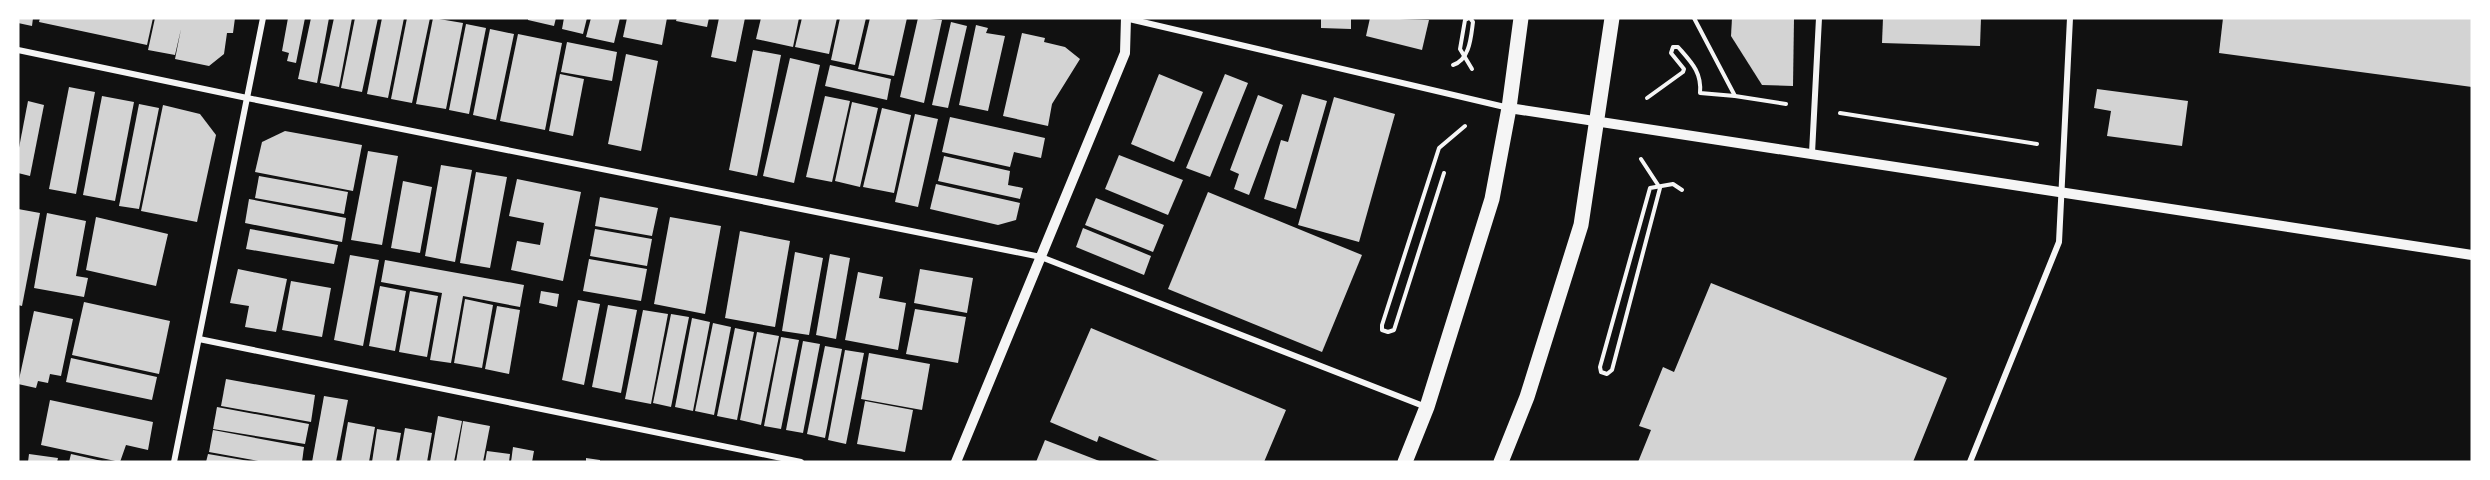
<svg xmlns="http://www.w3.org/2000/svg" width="2490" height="480" font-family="'Asap Condensed',sans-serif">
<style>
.building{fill:#d3d3d3}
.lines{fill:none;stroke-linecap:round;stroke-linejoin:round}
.path{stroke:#f5f5f5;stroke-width:4}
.minor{stroke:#f5f5f5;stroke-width:6}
.tertiary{stroke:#f5f5f5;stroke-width:10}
.primary{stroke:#f5f5f5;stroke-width:15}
</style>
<rect width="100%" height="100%" fill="#111"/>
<!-- building -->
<g class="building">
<path d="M18,18h15l-1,8 -14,-3z"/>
<path d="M40,18h113l-6,27 -108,-23z"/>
<path d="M155,18h80l-2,15h-6l-3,21 -15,12 -34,-7 6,-30 -6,26 -27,-5z"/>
<path d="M288,18h17l-9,45 -9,-2 2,-8 -7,-2z"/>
<path d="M311,18h18l-12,65 -19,-4z"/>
<path d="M334,18h18l-13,69 -19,-4z"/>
<path d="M355,18h23l-16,74 -21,-4z"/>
<path d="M382,18h22l-16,80 -21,-4z"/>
<path d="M407,18h23l-18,85 -21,-4z"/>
<path d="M433,18l30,5 -17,86 -30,-5z"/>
<path d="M528,18h28l-2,8 -26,-6z"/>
<path d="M564,18h23l-4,16 -21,-5z"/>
<path d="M591,18h29l-6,25 -28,-6z"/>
<path d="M627,18h40l-5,27 -39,-8z"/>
<path d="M677,18h32l-2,9 -31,-6z"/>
<path d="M719,18h26l-9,44 -25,-5z"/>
<path d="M761,18h38l-6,29 -37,-8z"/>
<path d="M802,18h35l-8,36 -34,-7z"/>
<path d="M840,18h26l-11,47 -24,-5z"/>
<path d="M870,18h37l-13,58 -36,-7z"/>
<path d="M918,18l24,2 -18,83 -24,-6z"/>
<path d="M1321,18h30v11l-30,-1z"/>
<path d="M1370,18l59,2 -7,30 -56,-14z"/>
<path d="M1732,18h62l-1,68 -31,-1 -31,-49z"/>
<path d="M1883,18h98l-1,28 -98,-3z"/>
<path d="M2223,18h249v69l-253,-34z"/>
<path d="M951,22l16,4 -19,82 -16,-3z"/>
<path d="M466,24l20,4 -17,86 -20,-4z"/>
<path d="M976,25l12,3 -2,5 19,3 -17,75 -29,-6z"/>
<path d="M490,29l24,5 -18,86 -23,-5z"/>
<path d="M1022,33l23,5 -1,4 21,5 15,12 -28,45 -4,22 -45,-10z"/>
<path d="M518,34l44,9 -17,87 -45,-9z"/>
<path d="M567,42l50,10 -5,29 -51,-9z"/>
<path d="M753,50l28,5 -24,121 -28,-6z"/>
<path d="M626,54l32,7 -17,90 -33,-7z"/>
<path d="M790,58l30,7 -26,118 -31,-7z"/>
<path d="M830,65l61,14 -4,21 -62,-14z"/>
<path d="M560,74l24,5 -11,57 -24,-5z"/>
<path d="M1159,74l44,18 -29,70 -43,-18z"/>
<path d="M1225,74l23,9 -38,94 -24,-9z"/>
<path d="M69,87l26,5 -19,102 -27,-5z"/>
<path d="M2097,89l91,12 -6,45 -75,-10 4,-25 -17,-3z"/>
<path d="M1302,94l25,7 -31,108 -32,-10 17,-59 7,2z"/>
<path d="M1258,95l25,10 -34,90 -15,-6 5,-15 -9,-4z"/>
<path d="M102,96l32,6 -19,99 -32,-6z"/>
<path d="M825,96l25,5 -18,81 -26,-5z"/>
<path d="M1334,97l61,17 -36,128 -61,-17z"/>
<path d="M28,101l16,4 -14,71 -12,-3v-20z"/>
<path d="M852,102l26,6 -18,79 -25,-6z"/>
<path d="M139,104l20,4 -20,101 -20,-3z"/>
<path d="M163,105l37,9 16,21 -19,87 -56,-11z"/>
<path d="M882,108l29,7 -17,78 -31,-6z"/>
<path d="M915,114l23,5 -20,88 -23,-5z"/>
<path d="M950,117l95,21 -4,20 -27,-6 -4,15 -68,-15z"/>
<path d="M285,131l77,14 -9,46 -98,-19 7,-30z"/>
<path d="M368,151l30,5 -16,89 -31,-5z"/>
<path d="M1119,155l64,25 -15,35 -63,-26z"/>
<path d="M944,156l66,15 -2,14 15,3 -3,11 -82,-18z"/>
<path d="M441,165l31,5 -17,92 -30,-6z"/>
<path d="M476,172l31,5 -17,91 -30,-5z"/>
<path d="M259,176l89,16 -4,22 -89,-16z"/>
<path d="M517,179l64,13 -18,89 -52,-11 6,-29 23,4 4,-22 -35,-7z"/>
<path d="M403,181l29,6 -12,66 -29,-5z"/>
<path d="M936,184l84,19 -4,17 -18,5 -68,-16z"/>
<path d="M1208,192l154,63 -40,97 -154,-63z"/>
<path d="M600,197l58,11 -6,28 -57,-10z"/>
<path d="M1096,198l68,27 -11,27 -68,-27z"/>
<path d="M249,199l97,19 -4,24 -97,-19z"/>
<path d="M18,209l22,4 -18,93 -4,-1z"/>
<path d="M47,213l39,8 -10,55 12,2 -4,19 -50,-9z"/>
<path d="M96,217l72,17 -12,52 -70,-16z"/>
<path d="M670,217l51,9 -16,88 -51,-10z"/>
<path d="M1083,228l68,28 -7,19 -68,-28z"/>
<path d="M250,229l88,16 -4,19 -88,-15z"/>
<path d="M595,229l57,10 -5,27 -57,-10z"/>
<path d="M740,231l50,10 -15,86 -50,-9z"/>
<path d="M795,252l28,6 -14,77 -27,-4z"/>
<path d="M830,254l20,4 -14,81 -20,-4z"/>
<path d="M350,255l29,5 -16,86 -29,-6z"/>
<path d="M589,259l58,10 -6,32 -58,-10z"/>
<path d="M385,260l139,25 -4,22 -57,-11 -12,67 -21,-3 12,-67 -61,-11z"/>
<path d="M238,269l49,10 -11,53 -31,-5 4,-21 -19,-3z"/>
<path d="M920,269l53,9 -6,35 -53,-10z"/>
<path d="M858,272l25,5 -4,21 27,5 -8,47 -53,-10z"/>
<path d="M291,281l40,7 -9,49 -40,-7z"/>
<path d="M1711,283l236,95 -34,84h-275l13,-32 -12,-4 24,-59 11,5z"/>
<path d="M380,286l26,5 -11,60 -26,-5z"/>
<path d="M410,291l28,5 -11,61 -28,-5z"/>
<path d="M541,291l18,3 -2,13 -18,-4z"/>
<path d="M465,299l28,6 -11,63 -28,-5z"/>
<path d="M578,300l22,4 -16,81 -22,-5z"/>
<path d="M84,302l86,19 -11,53 -87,-19z"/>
<path d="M608,305l29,5 -16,83 -29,-6z"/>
<path d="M497,306l23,4 -11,64 -24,-5z"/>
<path d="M915,309l51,8 -8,46 -52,-9z"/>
<path d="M643,310l25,4 -17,90 -26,-5z"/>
<path d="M34,311l39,8 -12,57 -11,-2 -2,9 -10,-2 -2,7 -18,-4z"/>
<path d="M671,314l18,3 -18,90 -18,-4z"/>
<path d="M692,318l18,4 -17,89 -18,-4z"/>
<path d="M713,323l18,4 -17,88 -19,-4z"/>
<path d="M735,328l19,4 -17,88 -20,-4z"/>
<path d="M1091,328l195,82 -22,52h-102l-63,-26 -2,6 -47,-20z"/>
<path d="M757,332l22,4 -18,89 -21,-5z"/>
<path d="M781,337l18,3 -18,89 -17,-3z"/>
<path d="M803,341l17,3 -17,89 -17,-3z"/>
<path d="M825,346l17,3 -17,89 -18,-4z"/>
<path d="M845,350l19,3 -18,91 -18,-4z"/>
<path d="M869,353l61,11 -8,46 -61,-11z"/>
<path d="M71,358l86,19 -5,23 -86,-18z"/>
<path d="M226,379l89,16 -4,27 -90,-16z"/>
<path d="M324,396l24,4 -12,62h-24z"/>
<path d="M50,400l103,22 -5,28 -22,-5 -6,17 -79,-17z"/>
<path d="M865,401l48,9 -8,42 -48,-8z"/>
<path d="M217,407l92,17 -4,20 -92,-15z"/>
<path d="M438,416l24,5 -8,41h-24z"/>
<path d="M463,421l27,5 -7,36h-27z"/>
<path d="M348,422l27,5 -6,35h-28z"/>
<path d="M405,428l27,5 -5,29h-28z"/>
<path d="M377,429l24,4 -5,29h-24z"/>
<path d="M213,430l91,17 -2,15h-38l-55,-10z"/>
<path d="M1045,440l57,22h-66z"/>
<path d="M513,447l21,4 -2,11h-21z"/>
<path d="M487,451l23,3 -1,8h-24z"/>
<path d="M29,454l29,4 -1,4h-29z"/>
<path d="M71,454l31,7v1h-33z"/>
<path d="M208,454l41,7v1h-43z"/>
<path d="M586,458l14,2v2h-14z"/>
</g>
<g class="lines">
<!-- path -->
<g class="path">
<path d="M1469,18l-4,2 -5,29 12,20"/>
<path d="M1694,18l41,78 51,8"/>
<path d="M1453,65c17,-5 18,-29 20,-43l-3,-4"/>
<path d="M1647,98l36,-26 1,-3 -13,-16 2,-6h5c13,15 24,25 22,46l35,3"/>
<path d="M1840,113l197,31"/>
<path d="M1641,159l19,29 -48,182 -5,4 -6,-2 -1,-5 50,-179 23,-4 9,6"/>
<path d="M1444,173l-50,157 -6,2 -6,-2v-5l57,-177 26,-22"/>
</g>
<!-- minor -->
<g class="minor">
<path d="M1125,18l384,90"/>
<path d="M18,50l229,48 794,159 385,150"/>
<path d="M1812,153l7,-135"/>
<path d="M199,339l602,123"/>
<path d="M174,462l89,-444"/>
<path d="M1970,462l89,-220 11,-224"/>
</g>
<!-- tertiary -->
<g class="tertiary">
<path d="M1509,108l963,147"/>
<path d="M956,462l169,-409 1,-35"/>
</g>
<!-- primary -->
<g class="primary">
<path d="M1405,462l22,-55 65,-208 17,-91 12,-90"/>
<path d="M1501,462l26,-65 54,-172 31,-207"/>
</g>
</g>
<!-- border -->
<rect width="2490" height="480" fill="none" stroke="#ffffff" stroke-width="39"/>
</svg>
